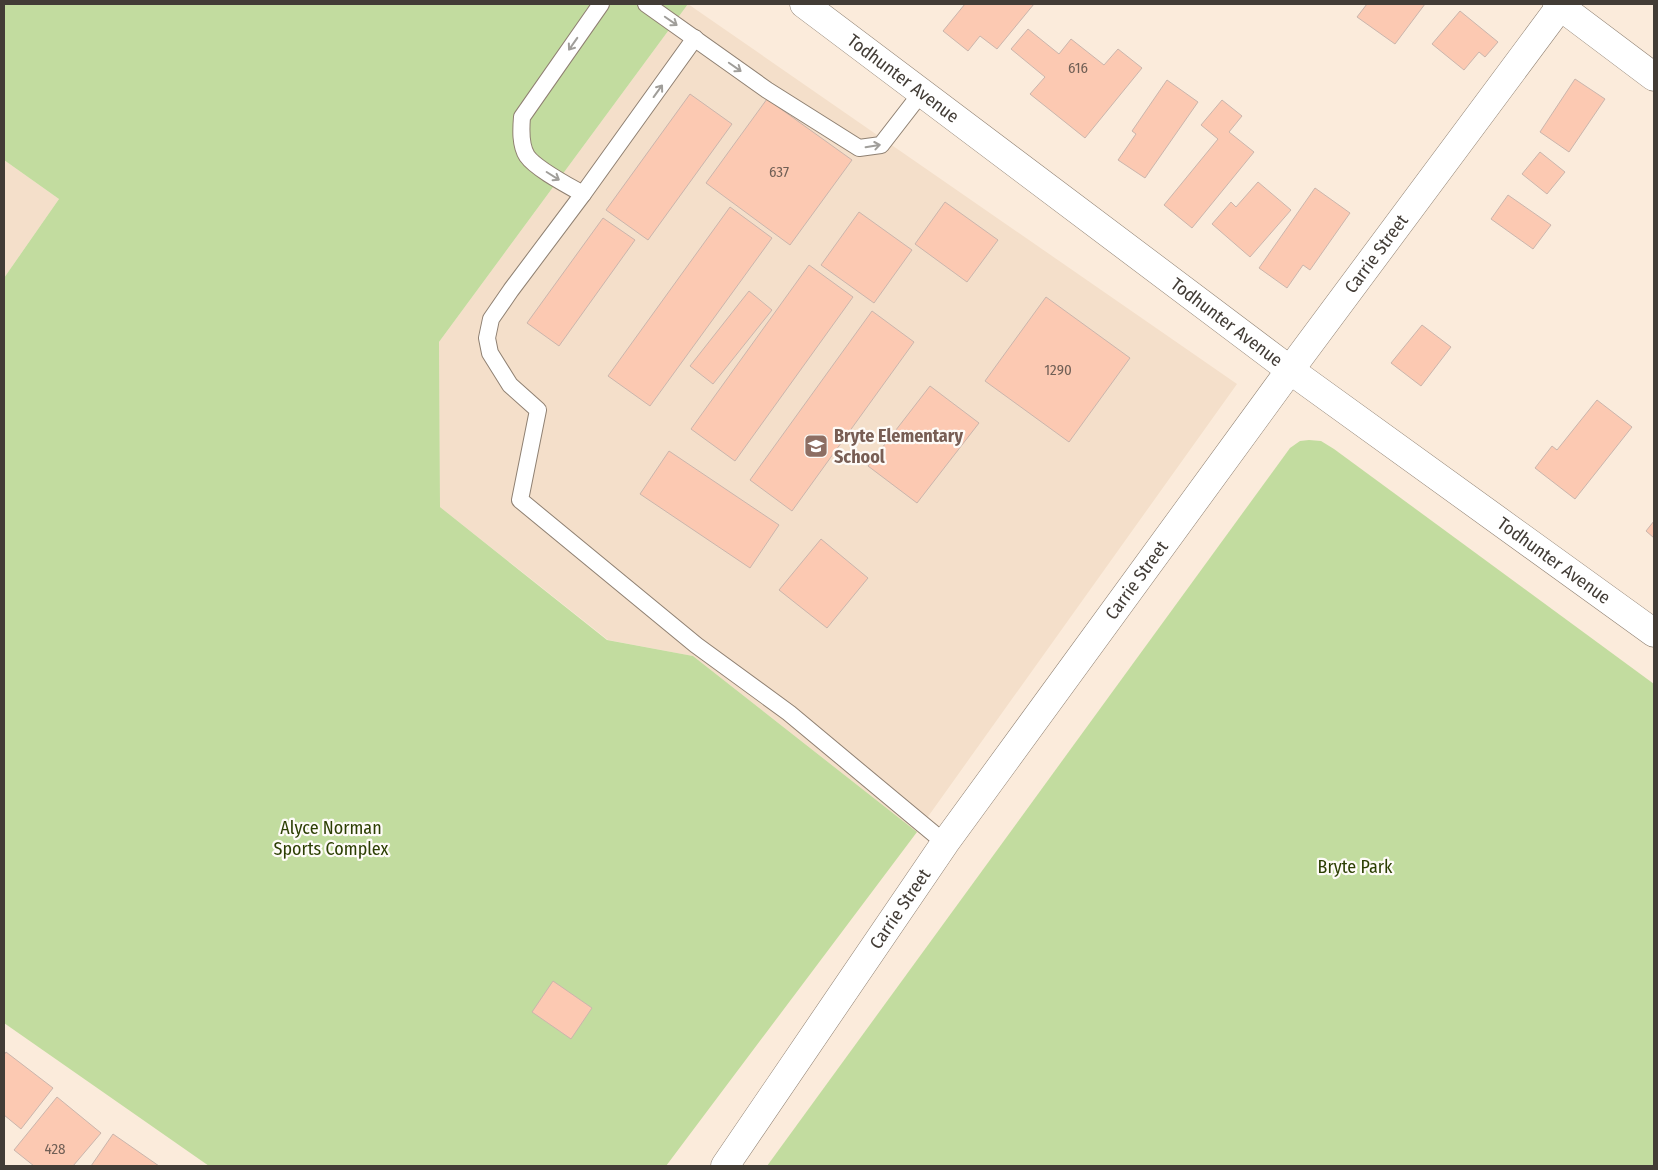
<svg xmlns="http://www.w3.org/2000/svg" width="1658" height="1170" font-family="'Fira Sans Condensed',sans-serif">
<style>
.built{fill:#f4dfca}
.green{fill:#c2dc9f}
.building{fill:#fcc9b2;stroke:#cab5ac}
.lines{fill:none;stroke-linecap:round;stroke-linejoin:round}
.service-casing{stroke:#8f8072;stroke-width:18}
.minor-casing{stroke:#8f8072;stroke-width:29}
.tertiary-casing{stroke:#8f8072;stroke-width:29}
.service{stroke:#fff;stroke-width:16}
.minor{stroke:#fff;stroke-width:28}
.tertiary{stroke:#fff;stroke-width:28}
.oneway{stroke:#a09e9a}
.labels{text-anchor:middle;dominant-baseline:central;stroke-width:4.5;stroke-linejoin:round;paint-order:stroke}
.number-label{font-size:15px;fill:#705f55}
.street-label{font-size:18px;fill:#423c36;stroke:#fefbf7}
.education-label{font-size:18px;font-weight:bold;fill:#785e54;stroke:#fefbf7;text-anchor:start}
.park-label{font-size:18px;fill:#2c3f03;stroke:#fefbf7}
</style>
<rect width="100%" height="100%" fill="#fbebdb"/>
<!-- built -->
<g class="built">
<path d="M688,4l549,380 -320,448 -224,-176 -85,-16 -168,-133 -1,-165z"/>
<path d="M4,160l55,39 -55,79z"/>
</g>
<!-- green -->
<g class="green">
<path d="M4,4h684l-249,338 1,165 167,133 86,16 224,176 -251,334h-457l-205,-143v-745l55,-79 -55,-39z"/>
<path d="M1309,440l12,1 13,8 320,235v482h-887l523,-718 10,-7z"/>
</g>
<!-- building -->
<g class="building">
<path d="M965,4h69l-37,45 -17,-13 -12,15 -25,-20z"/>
<path d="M1367,4h58l-30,40 -38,-27z"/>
<path d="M1460,11l38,31 -13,15 -6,-5 -15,18 -32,-26z"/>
<path d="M1028,29l31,25 12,-15 33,26 14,-16 24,19 -57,70 -55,-44 15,-17 -34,-28z"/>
<path d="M1575,79l30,20 -36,53 -29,-20z"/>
<path d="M1167,80l31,22 -53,76 -27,-18 18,-26 -4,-3z"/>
<path d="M690,94l42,30 -84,116 -42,-30z"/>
<path d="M767,99l85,61 -62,85 -84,-62z"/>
<path d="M1222,100l20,16 -13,16 25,20 -62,76 -28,-23 54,-66 -17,-14z"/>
<path d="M1540,152l25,20 -18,22 -25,-20z"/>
<path d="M1258,182l33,28 -41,47 -38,-33 19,-22 5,5z"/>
<path d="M1315,188l35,25 -40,57 -7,-5 -16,23 -28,-20z"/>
<path d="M1508,195l43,30 -18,24 -42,-30z"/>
<path d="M945,202l53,38 -31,42 -52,-38z"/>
<path d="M730,207l42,31 -122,168 -42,-30z"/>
<path d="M859,212l53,38 -38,53 -53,-38z"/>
<path d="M603,218l32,22 -76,106 -32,-23z"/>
<path d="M809,265l44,32 -118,164 -44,-32z"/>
<path d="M749,291l23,19 -59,74 -23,-18z"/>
<path d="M1046,297l84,61 -61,84 -84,-61z"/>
<path d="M872,311l42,31 -122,169 -42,-31z"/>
<path d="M1422,325l29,22 -30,39 -30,-23z"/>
<path d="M930,386l49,37 -62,80 -49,-37z"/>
<path d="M1597,400l35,27 -57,72 -40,-31 17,-22 5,4z"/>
<path d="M669,451l110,74 -29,43 -110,-74z"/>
<path d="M1654,521v17l-8,-7z"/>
<path d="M821,539l47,39 -41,50 -48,-38z"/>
<path d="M553,981l39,27 -21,31 -39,-27z"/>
<path d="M6,1052l47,36 -32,41 -17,-14v-60z"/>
<path d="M57,1097l44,36 -28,33h-39l-20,-16z"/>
<path d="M113,1134l46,32h-68z"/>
</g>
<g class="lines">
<!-- service casing -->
<g class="service-casing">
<g id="service">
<path d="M601,4l-79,113c-1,12 -2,28 5,39 9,13 42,30 56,38l112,-156"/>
<path d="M646,4l121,86 92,58 22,-3 41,-53"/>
<path d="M583,194l-72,96 -20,29 -4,19 3,15 20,32 28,25 -18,90 176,145 93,68 156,130"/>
</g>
</g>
<!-- minor casing -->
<g class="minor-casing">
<g id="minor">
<path d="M1557,4l97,73"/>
<path id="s1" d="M725,1166l220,-323 345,-473 272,-366"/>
</g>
</g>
<!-- tertiary casing -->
<g class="tertiary-casing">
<g id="tertiary">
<path id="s2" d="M804,4l486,366 364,263"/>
</g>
</g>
<!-- service -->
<use href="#service" class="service"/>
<!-- minor -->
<use href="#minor" class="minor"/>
<!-- tertiary -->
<use href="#tertiary" class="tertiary"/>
</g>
<!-- one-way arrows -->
<defs><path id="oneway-shaft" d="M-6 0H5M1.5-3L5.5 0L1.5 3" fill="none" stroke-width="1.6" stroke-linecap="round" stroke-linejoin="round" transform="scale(1.25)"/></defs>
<g class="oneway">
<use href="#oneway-shaft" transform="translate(671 21) rotate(35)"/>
<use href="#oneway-shaft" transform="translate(573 44) rotate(125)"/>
<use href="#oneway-shaft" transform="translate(735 67) rotate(35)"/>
<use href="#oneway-shaft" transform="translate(658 91) rotate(-54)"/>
<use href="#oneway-shaft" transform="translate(873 146) rotate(-9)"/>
<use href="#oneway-shaft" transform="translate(553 176) rotate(32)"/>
</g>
<!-- icons -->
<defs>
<g id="school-square" transform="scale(1.25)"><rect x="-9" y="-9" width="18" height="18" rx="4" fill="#8d6e63" stroke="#fefbf7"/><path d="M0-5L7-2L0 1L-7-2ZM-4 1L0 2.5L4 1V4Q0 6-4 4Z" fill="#fff"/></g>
</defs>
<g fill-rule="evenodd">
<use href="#school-square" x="816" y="446"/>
</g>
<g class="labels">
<!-- number labels -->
<g class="number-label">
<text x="1078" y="68">616</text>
<text x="779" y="172">637</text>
<text x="1058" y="370">1290</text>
<text x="55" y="1149">428</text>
</g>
<!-- street labels -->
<g class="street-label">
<text stroke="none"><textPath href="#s2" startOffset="124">Todhunter Avenue</textPath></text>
<text stroke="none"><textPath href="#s1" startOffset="1121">Carrie Street</textPath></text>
<text stroke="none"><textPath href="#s2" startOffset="529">Todhunter Avenue</textPath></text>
<text stroke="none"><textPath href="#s2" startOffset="934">Todhunter Avenue</textPath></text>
<text stroke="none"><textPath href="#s1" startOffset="716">Carrie Street</textPath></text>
<text stroke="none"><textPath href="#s1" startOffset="311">Carrie Street</textPath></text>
</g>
<!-- education labels -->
<g class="education-label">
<text x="834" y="436">Bryte Elementary<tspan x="834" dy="21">School</tspan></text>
</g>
<!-- park labels -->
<g class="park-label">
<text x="331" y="828">Alyce Norman<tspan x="331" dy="21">Sports Complex</tspan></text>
<text x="1355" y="867">Bryte Park</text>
</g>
</g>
<!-- border -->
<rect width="1658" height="1170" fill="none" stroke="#423c36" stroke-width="10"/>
</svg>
